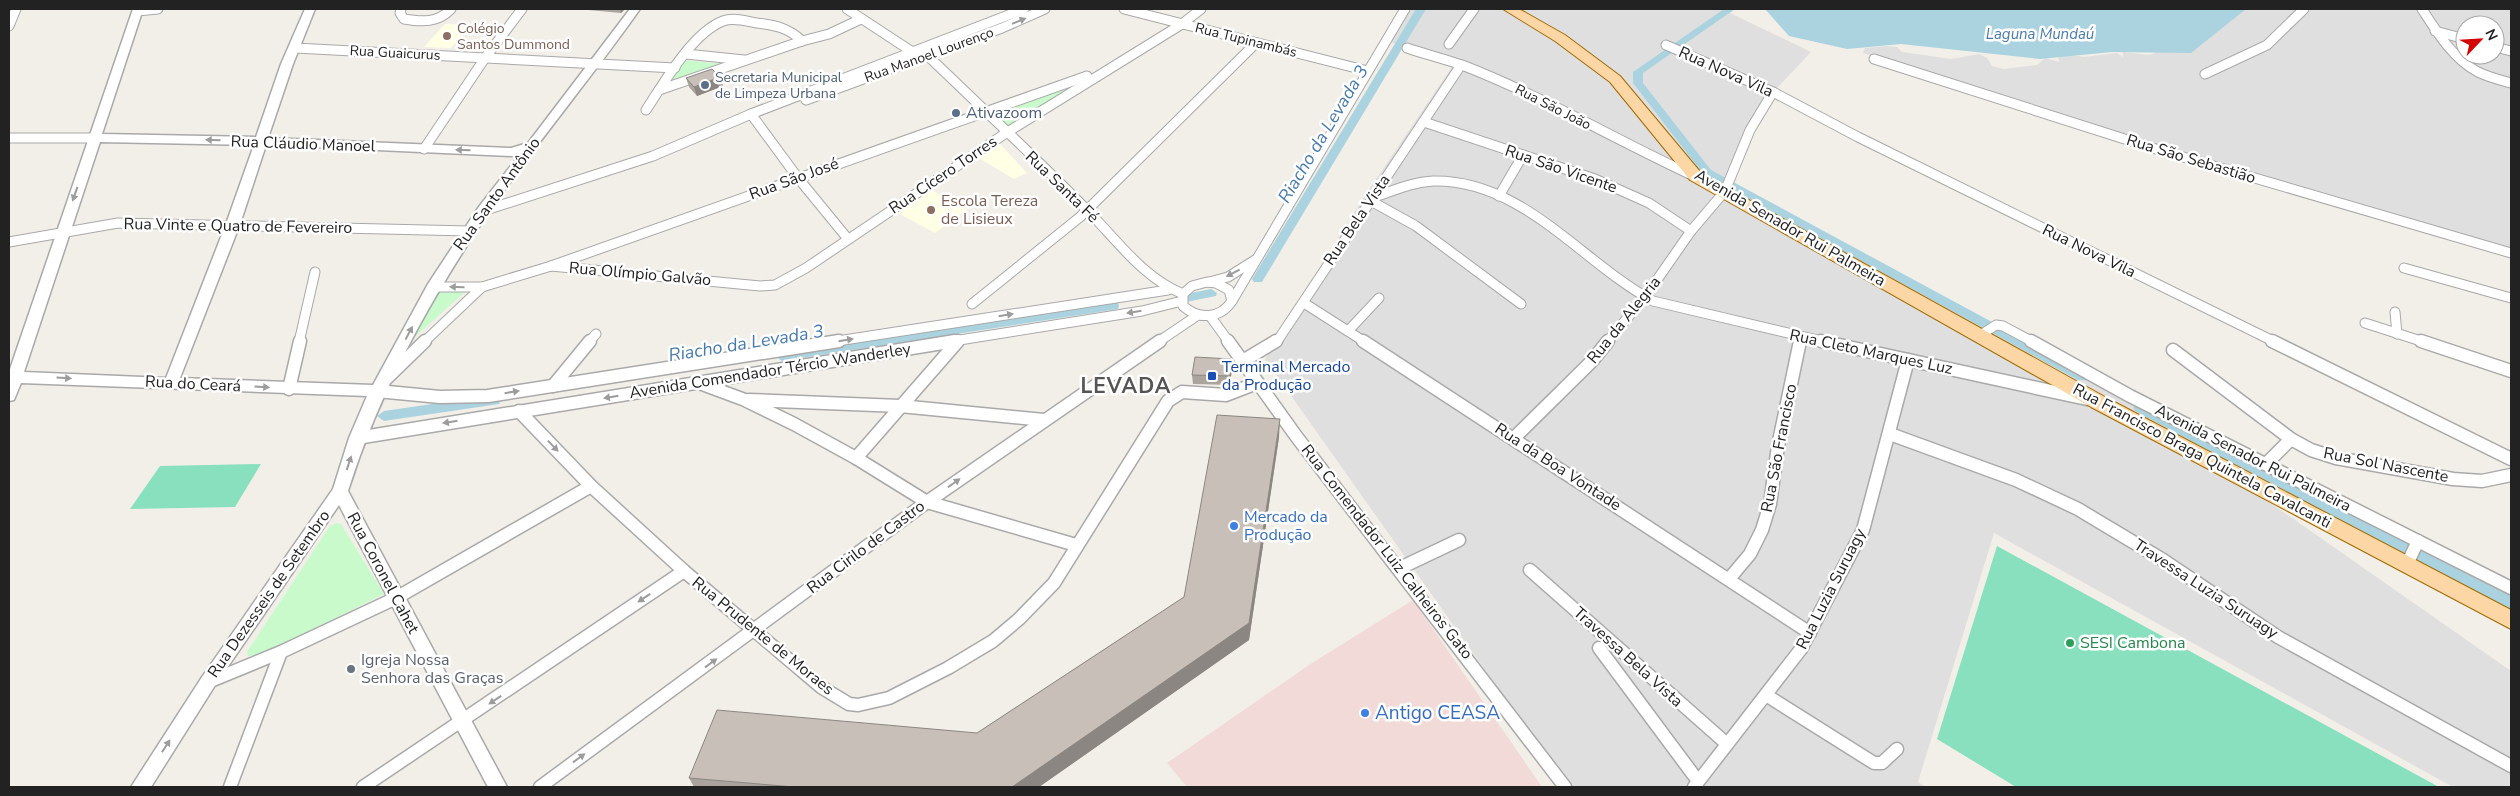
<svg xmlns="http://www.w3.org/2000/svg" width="2520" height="796" font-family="'Nunito Sans',sans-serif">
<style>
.residential{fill:#e0dfdf;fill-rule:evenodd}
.commercial{fill:#f2dad9}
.education{fill:#ffffe5}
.park{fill:#c8facc}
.pitch{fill:#88e0be}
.water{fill:#aad3df}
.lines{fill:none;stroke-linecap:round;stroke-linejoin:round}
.canal{fill:#aad3df;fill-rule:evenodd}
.minor-far1-casing{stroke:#a9a9a9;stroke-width:11}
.minor-casing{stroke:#a9a9a9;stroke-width:15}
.tertiary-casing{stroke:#a9a9a9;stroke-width:3}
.primary-casing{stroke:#a06b00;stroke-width:2}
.minor-far1{stroke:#fff;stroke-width:9}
.minor{stroke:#fff;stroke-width:12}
.tertiary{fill:#fff;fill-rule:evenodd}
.primary{fill:#fcd6a4;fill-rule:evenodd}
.wall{fill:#aba49e}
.shaded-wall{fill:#8b8681}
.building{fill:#c7bfb8;stroke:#8b8681}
.oneway{fill:#9c9c9c}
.education-dot{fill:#8d6e63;stroke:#fff;stroke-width:2}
.service-dot{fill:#5c6f8a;stroke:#fff;stroke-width:2}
.transit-dot{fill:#1a4fb4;stroke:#fff;stroke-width:2}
.shop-dot{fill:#3f7fe0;stroke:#fff;stroke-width:2}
.leisure-dot{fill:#2e9e5b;stroke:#fff;stroke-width:2}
.worship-dot{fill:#6b7280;stroke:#fff;stroke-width:2}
.labels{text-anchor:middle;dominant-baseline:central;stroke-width:5;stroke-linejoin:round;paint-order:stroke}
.far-education-label{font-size:14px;fill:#785e54;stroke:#fff;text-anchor:start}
.far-street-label{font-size:14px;fill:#222;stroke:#fff}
.far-service-label{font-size:14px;fill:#4e5e75;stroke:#fff;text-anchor:start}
.far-water-label{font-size:15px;font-style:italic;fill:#4a7aab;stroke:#fff}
.street-label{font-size:16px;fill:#222;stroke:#fff}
.service-label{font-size:16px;fill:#4e5e75;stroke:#fff;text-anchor:start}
.education-label{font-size:16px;fill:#785e54;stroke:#fff;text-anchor:start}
.transit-label{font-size:16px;fill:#164399;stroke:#fff;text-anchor:start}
.shop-label{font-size:16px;fill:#366cbe;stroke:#fff;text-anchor:start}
.leisure-label{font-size:16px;fill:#27864d;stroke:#fff;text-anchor:start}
.worship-label{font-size:16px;fill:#5b616d;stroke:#fff;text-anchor:start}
.water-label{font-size:18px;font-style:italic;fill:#4a7aab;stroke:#fff}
.near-shop-label{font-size:19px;fill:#366cbe;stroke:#fff;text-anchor:start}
.district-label{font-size:21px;font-weight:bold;letter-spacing:1px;fill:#555;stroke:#fff}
</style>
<rect width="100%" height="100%" fill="#f2efe9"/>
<!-- residential -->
<g class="residential">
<path d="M1407,9h329l-6,4 81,39 -48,51 -36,81 392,213 392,274v116h-58l-459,-254 -76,249 8,5h-358l-303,-428 99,-162 92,-136 -67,-19z"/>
<path d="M2209,9h302v242l-268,-77 -380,-121 2,-5 22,-2 10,1 5,5 49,7 28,-5 8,4 5,8 12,3 33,-4 8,-7 14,4 -1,-6 8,-2 18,3 33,-4 6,4v-5l26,3 6,-2 -2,-6zM2465,25h30v30h-30z"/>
</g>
<!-- commercial -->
<path class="commercial" d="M1413,600l129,187h-355l-20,-24 145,-100z"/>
<!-- education -->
<g class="education">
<path d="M445,24l25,1 -19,23 -27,-1z"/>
<path d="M996,143h3l28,30 -13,6 -39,-23z"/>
<path d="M928,188l40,21 -33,24 -41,-22z"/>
</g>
<!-- park -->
<g class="park">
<path d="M681,60l44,4 -64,23z"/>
<path d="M1086,78l-77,51 -19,-18z"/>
<path d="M431,290h36l-77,69z"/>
<path d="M336,523l5,1 43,70 -126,62h-10l-1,-4 83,-126z"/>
</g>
<!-- pitch -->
<g class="pitch">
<path d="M261,464l-26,43 -105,2 30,-43z"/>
<path d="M1997,546l442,241h-423l-79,-48z"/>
</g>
<!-- water -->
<path class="water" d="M1765,9h481l-55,44 -79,-1 -72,7 -139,-15 -54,5 -58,-13z"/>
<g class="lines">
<!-- canal -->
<g class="canal">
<path d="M1416,9h10l-164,273h-8l-2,-3z"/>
<path d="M1724,9h11l-92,64v10l68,87 377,204 2,3 -2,3h-10l-375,-206 -70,-91v-11z"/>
<path d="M1211,289l6,4 -1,3 -30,6 -6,-4 1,-3z"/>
<path d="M1113,302l5,1 1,3 -1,3 -336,52 -7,-5 7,-5z"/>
<path d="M494,395l5,1 2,4 -2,4 -115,17 -7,-5 7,-5z"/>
<path d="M2140,402l240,128 131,66v13l-141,-71 -235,-127 -2,-4z"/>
</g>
<!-- minor-far1 casing -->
<g class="minor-far1-casing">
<g id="minor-far1">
<path d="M401,9l-1,4 4,6c18,3 34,4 47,-10"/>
<path d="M847,9l64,42 17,5c53,51 107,101 159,154 30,30 55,67 96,84"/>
<path d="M1124,9l244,62"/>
<path d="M2422,9c15,23 31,50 56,63 10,5 22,8 33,11"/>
<path d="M137,11l21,-2"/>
<path d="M9,26l7,-17"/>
<path d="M2435,31l30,8"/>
<path d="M1449,44l25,-35"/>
<path d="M1666,45l107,47 85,45 417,205"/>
<path d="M2495,47l16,4"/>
<path d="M295,48l380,20"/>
<path d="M1407,48c18,6 37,11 55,17 80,31 156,76 234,112"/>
<path d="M686,54l58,6"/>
<path d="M1874,59l285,91 352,103"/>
<path d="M2205,74l62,-29 37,-36"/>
<path d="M659,90l143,-49 27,-7 32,-15"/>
<path d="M806,100l196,-72 43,-19"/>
<path d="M646,110c18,-27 46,-77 77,-89 10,-4 23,0 34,2 18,2 32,5 45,18"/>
<path d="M751,114l47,64 50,61"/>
<path d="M1424,122l171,57 54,24 42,28"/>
<path d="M9,138h85"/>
<path d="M424,149l61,-91 37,-49"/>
<path d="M1499,196l24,-41"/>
<path d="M1374,197c19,-6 38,-15 59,-16 89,-2 148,81 220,120l173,41"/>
<path d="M1371,201l45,25 105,78"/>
<path d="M483,211l170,-55 98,-42 273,-105"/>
<path d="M9,242l109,-19 351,8"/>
<path d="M551,266l209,20 15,-1 31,-17 200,-135 176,-109 19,-15"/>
<path d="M2404,268l107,30"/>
<path d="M1207,282l9,1 13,7 3,11c-12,18 -33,19 -49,5v-12l9,-8z"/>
<path d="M1209,282l19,-5 27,-17"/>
<path d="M433,287h49l69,-21 536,-190"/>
<path d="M1232,301l173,-292"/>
<path d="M1304,303l61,39"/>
<path d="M972,304l108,-87 176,-174"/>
<path d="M2395,312l2,22"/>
<path d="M1210,316l19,26"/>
<path d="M2365,323l59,19"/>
<path d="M1348,331l31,-33"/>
<path d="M1979,336l17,-11 7,1 30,16"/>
<path d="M299,342l16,-70"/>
<path d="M424,342l58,-55"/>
<path d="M589,342l7,-8"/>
<path d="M831,342l337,-52"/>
<path d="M947,342l195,-31 40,-10"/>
<path d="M957,342l1,-1"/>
<path d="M1158,342l40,-27"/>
<path d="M1274,342l4,-2 183,-275"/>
<path d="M1607,342l38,-45 46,-66 34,-40 25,-61 23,-38"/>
<path d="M1800,342l1,-5"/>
</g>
</g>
<!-- minor casing -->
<g class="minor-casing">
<g id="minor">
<path d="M1228,341l68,95 269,351"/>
<path d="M1363,341l447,292"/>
<path d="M1821,341l266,58"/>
<path d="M2031,341l99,55 381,192"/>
<path d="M2272,341l239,118"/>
<path d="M2421,341l90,30"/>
<path d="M2173,350l118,89 20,11 25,8 117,21 29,2 29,-6"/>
<path d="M1241,362l35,-21"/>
<path d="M387,378l38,-37"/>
<path d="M702,384l43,16 49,24 62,34 71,44 149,43"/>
<path d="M553,386l37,-45"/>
<path d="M289,389l11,-48"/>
<path d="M377,391l63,6 48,-1 351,-55"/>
<path d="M749,400l151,6 144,14"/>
<path d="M519,411l72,75 93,85 137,116 28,17 9,1 31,-7 59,-30 45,-27 26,-22 35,-36 114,-182 14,-9 44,3 31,-12"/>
<path d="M1890,434l126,46 62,29 85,51 115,77 233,129"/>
<path d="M357,438l598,-97"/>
<path d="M1514,438l78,-77 16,-20"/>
<path d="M856,458l102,-117"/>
<path d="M2266,464l25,-25"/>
<path d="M2407,564l11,-23"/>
<path d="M1400,568l59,-28"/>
<path d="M1530,570l197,174"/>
<path d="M1729,579l21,-25 12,-24 8,-26 8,-58 22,-105"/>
<path d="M1599,648l99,133"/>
<path d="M208,682l73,-30 115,-54 195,-112"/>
<path d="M1766,695l108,68h8l15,-14"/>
<path d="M230,787l51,-135"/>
<path d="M363,787l321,-216"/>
<path d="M540,787l387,-285 233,-161"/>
<path d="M1694,787l107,-138 62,-119 45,-170"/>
</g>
</g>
<!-- tertiary casing -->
<g class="tertiary-casing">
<path id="tertiary" d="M133,9h10l-41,125 154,3 25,-73 24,-55h10l-22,55 -25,74 243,10 17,-5 102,-134h10c-49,70 -105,135 -153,206 -59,88 -107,175 -139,276l159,296h-19l-149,-282 -125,182 -63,100h-20l71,-110 131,-188 16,-51 18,-42 -346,-13 -7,17 -5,1v-29zM100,142l154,3 -28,79 -60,154 -142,-6zM266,145l246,11 8,-2 -42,54 -50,76 -55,101 -193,-7 60,-154z"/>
</g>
<!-- primary casing -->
<g class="primary-casing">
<path id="primary" d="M1503,9h16l46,26 55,41 82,98 403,223 406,213v19l-420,-222 -401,-227 -80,-98 -55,-41z"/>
</g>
<!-- minor-far1 -->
<use href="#minor-far1" class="minor-far1"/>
<!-- minor -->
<use href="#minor" class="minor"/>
<!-- tertiary -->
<use href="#tertiary" class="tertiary"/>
<!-- primary -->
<use href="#primary" class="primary"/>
</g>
<!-- wall -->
<g class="wall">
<path d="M577,9h48l-4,4z"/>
<path d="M720,77l3,9 -26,10 -8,-9 -3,-9z"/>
<path d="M1231,359l1,9 -2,17 -37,-1 -1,-9z"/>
<path d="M1279,437l-30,203 -210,147h-345l-5,-9 288,-45 207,-136z"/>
</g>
<!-- shaded-wall -->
<g class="shaded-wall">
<path d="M620,9h5l-4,4z"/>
<path d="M720,77l3,9 -26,10 -3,-9z"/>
<path d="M1231,359l1,9 -2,17v-9z"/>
<path d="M1280,419l-1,18 -30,203 -210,147h-27l237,-164z"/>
</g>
<!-- building -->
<g class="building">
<path d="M712,69l8,8 -26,10 -8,-9z"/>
<path d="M1195,357l36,2 -1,17 -38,-1z"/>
<path d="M1217,415l63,4 -31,204 -237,164h-218l-105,-9 28,-68 260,23 207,-136z"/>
</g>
<!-- one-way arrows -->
<defs><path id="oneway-solid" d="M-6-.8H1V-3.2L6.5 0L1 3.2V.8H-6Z" transform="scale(1.25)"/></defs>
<g class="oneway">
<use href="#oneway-solid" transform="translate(1019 21) rotate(-22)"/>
<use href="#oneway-solid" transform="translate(213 140) rotate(-179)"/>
<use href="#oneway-solid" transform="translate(463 150) rotate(-178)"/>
<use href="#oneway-solid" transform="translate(75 194) rotate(109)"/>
<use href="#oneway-solid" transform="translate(1233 273) rotate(153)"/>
<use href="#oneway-solid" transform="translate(457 287) rotate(-179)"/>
<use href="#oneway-solid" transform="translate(1134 312) rotate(171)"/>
<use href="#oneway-solid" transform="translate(1006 315) rotate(-9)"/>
<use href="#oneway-solid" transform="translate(409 333) rotate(-62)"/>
<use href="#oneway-solid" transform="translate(846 340) rotate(-9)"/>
<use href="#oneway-solid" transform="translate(64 378) rotate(3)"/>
<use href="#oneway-solid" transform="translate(262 387) rotate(3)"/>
<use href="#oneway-solid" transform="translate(512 392) rotate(-9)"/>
<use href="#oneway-solid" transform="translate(611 397) rotate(171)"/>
<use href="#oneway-solid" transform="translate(450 422) rotate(171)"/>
<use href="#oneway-solid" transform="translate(553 446) rotate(46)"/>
<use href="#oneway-solid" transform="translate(349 463) rotate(-72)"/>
<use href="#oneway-solid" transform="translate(954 483) rotate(-35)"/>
<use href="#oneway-solid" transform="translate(644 598) rotate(146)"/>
<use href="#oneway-solid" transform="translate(711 663) rotate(-36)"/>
<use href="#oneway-solid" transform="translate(495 700) rotate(146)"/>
<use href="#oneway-solid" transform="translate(166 746) rotate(-57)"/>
<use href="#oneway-solid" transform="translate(579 758) rotate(-36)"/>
</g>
<!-- markers -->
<g class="education-dot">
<circle cx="447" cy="36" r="5"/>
<circle cx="931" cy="210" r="5"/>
</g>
<g class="service-dot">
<circle cx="705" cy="85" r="5"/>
<circle cx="956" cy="113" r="5"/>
</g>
<rect class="transit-dot" x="1207" y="371" width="10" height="10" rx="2.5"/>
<g class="shop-dot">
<circle cx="1234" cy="526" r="5"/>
<circle cx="1365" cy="713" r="5"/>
</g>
<circle class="leisure-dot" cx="2070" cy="643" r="5"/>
<circle class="worship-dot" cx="351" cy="669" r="5"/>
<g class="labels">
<!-- far-education labels -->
<g class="far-education-label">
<text x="457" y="28">Colégio<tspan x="457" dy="16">Santos Dummond</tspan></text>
</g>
<!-- far-street labels -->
<g class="far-street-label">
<text transform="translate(1246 40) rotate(14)">Rua Tupinambás</text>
<text transform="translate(395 53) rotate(3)">Rua Guaicurus</text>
<text transform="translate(929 55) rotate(-20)">Rua Manoel Lourenço</text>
<text transform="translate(1553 107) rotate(27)">Rua São João</text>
</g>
<!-- far-service labels -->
<g class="far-service-label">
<text x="715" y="77">Secretaria Municipal<tspan x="715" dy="16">de Limpeza Urbana</tspan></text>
</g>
<!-- far-water labels -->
<g class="far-water-label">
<text x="2040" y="34">Laguna Mundaú</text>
</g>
<!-- street labels -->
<g class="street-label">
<text transform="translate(1726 72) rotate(24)">Rua Nova Vila</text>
<text transform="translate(303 144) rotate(2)">Rua Cláudio Manoel</text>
<text transform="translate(2191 159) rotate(17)">Rua São Sebastião</text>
<text transform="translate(1561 169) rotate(19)">Rua São Vicente</text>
<text transform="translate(943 175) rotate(-34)">Rua Cícero Torres</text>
<text transform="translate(794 179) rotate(-20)">Rua São José</text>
<text transform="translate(1062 187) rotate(44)">Rua Santa Fé</text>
<text transform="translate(497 194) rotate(-54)">Rua Santo Antônio</text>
<text transform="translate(1357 220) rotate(-56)">Rua Bela Vista</text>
<text transform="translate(238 226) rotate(1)">Rua Vinte e Quatro de Fevereiro</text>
<text transform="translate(1790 228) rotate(30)">Avenida Senador Rui Palmeira</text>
<text transform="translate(2089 251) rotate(26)">Rua Nova Vila</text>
<text transform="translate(640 274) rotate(5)">Rua Olímpio Galvão</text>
<text transform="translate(1624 320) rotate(-51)">Rua da Alegria</text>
<text transform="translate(1871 352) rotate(12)">Rua Cleto Marques Luz</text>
<text transform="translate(770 371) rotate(-9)">Avenida Comendador Tércio Wanderley</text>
<text transform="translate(193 384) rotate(3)">Rua do Ceará</text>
<text transform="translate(1779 448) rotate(-79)">Rua São Francisco</text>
<text transform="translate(2202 456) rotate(28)">Rua Francisco Braga Quintela Cavalcanti</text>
<text transform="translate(2253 458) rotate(27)">Avenida Senador Rui Palmeira</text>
<text transform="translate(2386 465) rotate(11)">Rua Sol Nascente</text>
<text transform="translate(1558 467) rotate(33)">Rua da Boa Vontade</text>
<text transform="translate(866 547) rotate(-37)">Rua Cirilo de Castro</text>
<text transform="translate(1387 552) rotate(52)">Rua Comendador Luiz Calheiros Gato</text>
<text transform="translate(383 573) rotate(62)">Rua Coronel Cahet</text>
<text transform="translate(1831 589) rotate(-63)">Rua Luzia Suruagy</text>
<text transform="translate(2206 589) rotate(33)">Travessa Luzia Suruagy</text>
<text transform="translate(269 594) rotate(-55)">Rua Dezesseis de Setembro</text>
<text transform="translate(763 636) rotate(39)">Rua Prudente de Moraes</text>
<text transform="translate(1628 657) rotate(42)">Travessa Bela Vista</text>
</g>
<!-- service labels -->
<g class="service-label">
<text x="966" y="113">Ativazoom</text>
</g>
<!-- education labels -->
<g class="education-label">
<text x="941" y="201">Escola Tereza<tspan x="941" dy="18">de Lisieux</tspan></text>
</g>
<!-- transit labels -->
<g class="transit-label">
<text x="1222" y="367">Terminal Mercado<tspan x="1222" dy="18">da Produção</tspan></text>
</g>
<!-- shop labels -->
<g class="shop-label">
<text x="1244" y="517">Mercado da<tspan x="1244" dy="18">Produção</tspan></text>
</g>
<!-- leisure labels -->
<g class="leisure-label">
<text x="2080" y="643">SESI Cambona</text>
</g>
<!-- worship labels -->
<g class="worship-label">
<text x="361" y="660">Igreja Nossa<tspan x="361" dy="18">Senhora das Graças</tspan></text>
</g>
<!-- water labels -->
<g class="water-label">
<text transform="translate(1323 134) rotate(-59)">Riacho da Levada 3</text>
<text transform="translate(746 343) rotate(-9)">Riacho da Levada 3</text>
</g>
<!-- near-shop labels -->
<g class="near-shop-label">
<text x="1375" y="713">Antigo CEASA</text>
</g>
<!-- district labels -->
<g class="district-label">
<text x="1126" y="386">LEVADA</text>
</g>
</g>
<!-- border -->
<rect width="2520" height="796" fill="none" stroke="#222222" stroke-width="20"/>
<!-- north arrow -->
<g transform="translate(2480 40) rotate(65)"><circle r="24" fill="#ffffff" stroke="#a7a7a7"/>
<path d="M0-4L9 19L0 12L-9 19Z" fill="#d40000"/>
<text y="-8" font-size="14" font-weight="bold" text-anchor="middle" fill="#222222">N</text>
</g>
</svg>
